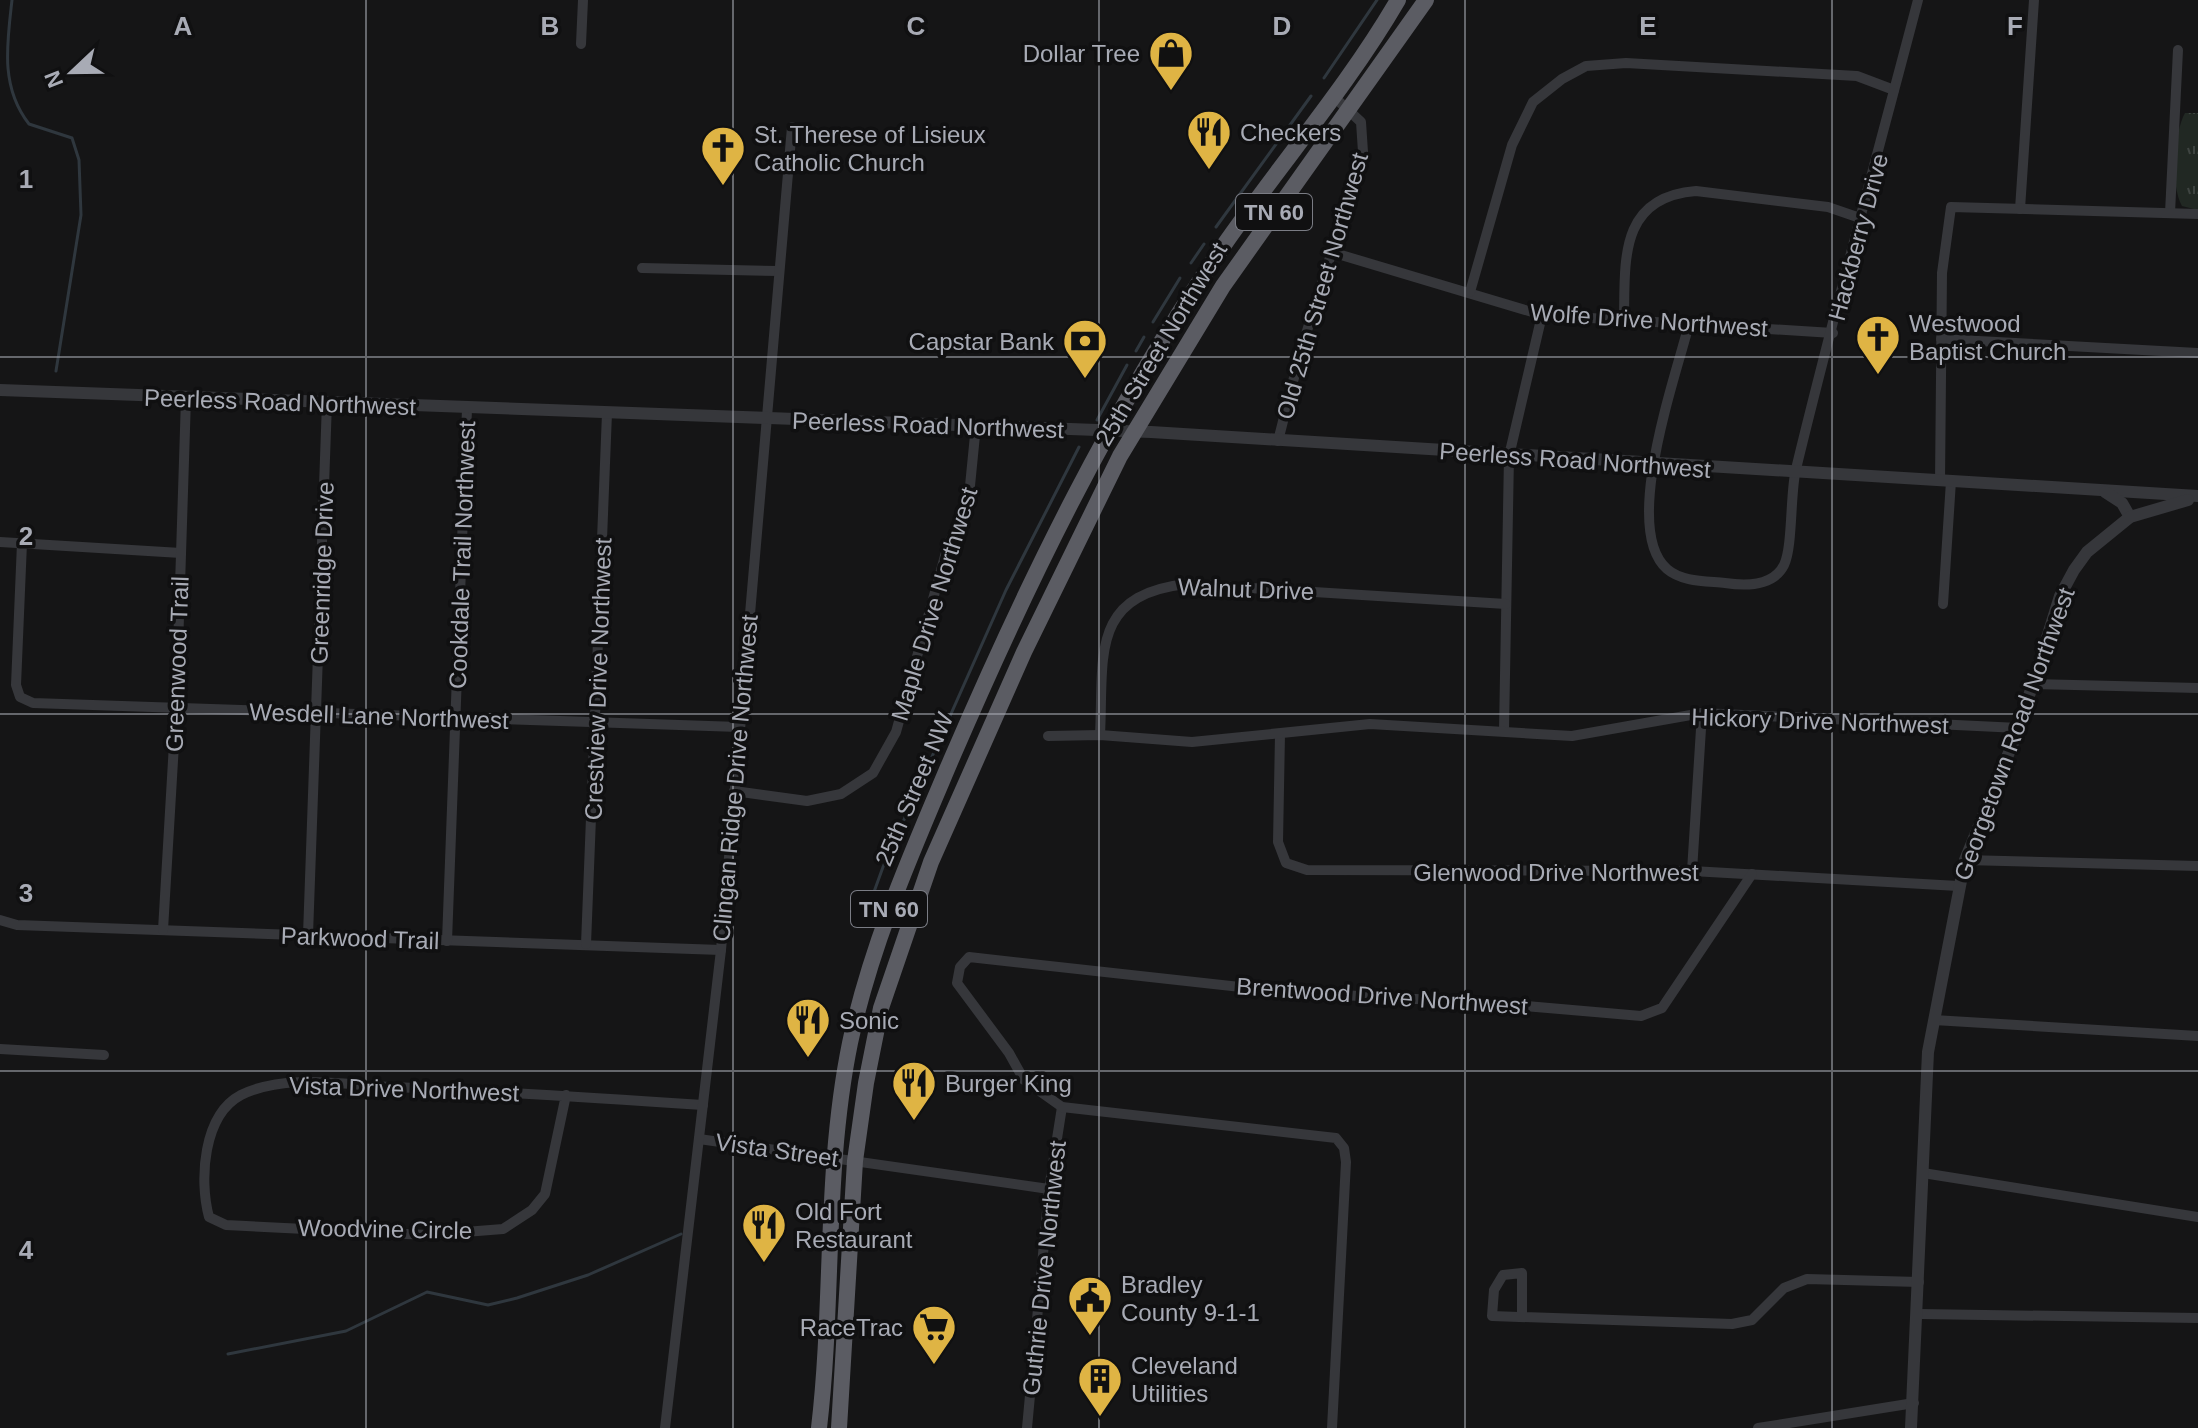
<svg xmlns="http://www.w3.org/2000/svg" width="2198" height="1428" font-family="Helvetica,sans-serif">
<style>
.grass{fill:url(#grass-tufts)}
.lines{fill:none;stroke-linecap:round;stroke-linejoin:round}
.stream{stroke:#2f373e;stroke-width:3}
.minor{stroke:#36373b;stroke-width:10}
.tertiary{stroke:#36373b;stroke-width:12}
.trunk{stroke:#5b5c63;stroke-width:16}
.grid{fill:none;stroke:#a8abb5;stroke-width:2;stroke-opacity:0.55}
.labels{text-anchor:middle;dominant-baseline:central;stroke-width:7;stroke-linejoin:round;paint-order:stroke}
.shield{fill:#101011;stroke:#7a7c84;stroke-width:2}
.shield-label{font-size:22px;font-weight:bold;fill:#a8abb5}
.poi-label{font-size:24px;fill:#a8abb5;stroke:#101011;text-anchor:start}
.street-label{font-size:24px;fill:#a8abb5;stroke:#101011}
.grid-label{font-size:26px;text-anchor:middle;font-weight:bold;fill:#a8abb5;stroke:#101011;stroke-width:7;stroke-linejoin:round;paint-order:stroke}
</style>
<defs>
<pattern id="grass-tufts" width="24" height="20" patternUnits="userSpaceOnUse" patternTransform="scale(2)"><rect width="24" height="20" fill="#212823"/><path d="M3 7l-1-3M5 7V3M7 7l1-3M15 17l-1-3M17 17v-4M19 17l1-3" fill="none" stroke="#3e4441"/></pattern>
</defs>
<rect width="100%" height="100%" fill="#151516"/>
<!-- grass -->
<path class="grass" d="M2185,113h13v97l-16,-4c-12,-21 -8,-73 3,-93z"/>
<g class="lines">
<!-- stream -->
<g class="stream">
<path d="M12,0c-5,44 -12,87 17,124l43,14 7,22 2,55 -25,156"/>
<path d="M1324,78l53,-78"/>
<path d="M1216,227l95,-131"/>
<path d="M1191,263l13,-19"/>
<path d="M1153,322l27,-44"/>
<path d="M1136,351l8,-14"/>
<path d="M1097,420l30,-55"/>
<path d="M862,925l21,-58 123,-277 73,-143"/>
<path d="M228,1354l118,-23 81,-39 61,13 29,-7 71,-23 93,-41"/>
</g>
<!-- minor -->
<g class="minor">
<path d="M581,44l2,-44"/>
<path d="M2020,209l14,-209"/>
<path d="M2170,213l8,-163"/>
<path d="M1331,252l211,63 291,18"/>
<path d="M642,268l137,3"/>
<path d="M1470,292l42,-147 21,-43 29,-23 24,-13 40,-3 231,13 37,14"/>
<path d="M1624,320c1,-60 -5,-123 72,-129l132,16 32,11"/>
<path d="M1689,324c-13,52 -68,205 -22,245 15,13 39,12 58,14 20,3 48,4 59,-18 9,-18 6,-73 12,-96 38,-157 81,-313 122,-469"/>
<path d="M1941,339l257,14"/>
<path d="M1278,441l23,-91 62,-198 -2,-30 -29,-27"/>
<path d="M1940,481l2,-208 9,-66 247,7"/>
<path d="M0,542l181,11"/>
<path d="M22,543l-6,142 4,12 13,6 706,24"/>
<path d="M1943,604l8,-123"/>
<path d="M2033,684l165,4"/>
<path d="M1504,730l5,-274 33,-141"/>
<path d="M1280,734l-2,108 8,21 21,7 385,1 266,15"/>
<path d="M1100,735c4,-77 -11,-140 86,-151l320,20"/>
<path d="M1048,736l52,-1 92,7 178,-18 202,12 130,-23 317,15"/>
<path d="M734,791l73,10 34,-7 32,-21 23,-41 52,-187 20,-39 8,-81"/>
<path d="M1965,860l233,6"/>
<path d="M1692,871l10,-158"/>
<path d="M0,920l17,5 704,25"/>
<path d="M163,930l13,-220 10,-312"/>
<path d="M308,935l19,-533"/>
<path d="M447,941l20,-532"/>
<path d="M586,944l21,-531"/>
<path d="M1934,1020l264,16"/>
<path d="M0,1049l104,6"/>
<path d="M566,1095l-21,99 -13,16 -29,19 -76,6 -201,-10 -17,-8c-10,-37 -6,-102 32,-122 44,-22 104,-10 151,-8 104,4 208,11 311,18"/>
<path d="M699,1139l350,50"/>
<path d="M1923,1173l275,44"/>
<path d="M1919,1314l279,4"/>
<path d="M1522,1317v-44l-19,2 -9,15 -2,26 240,8 20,-4 32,-32 23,-9 112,3"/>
<path d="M665,1428l56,-478 71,-823"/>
<path d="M1027,1428l22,-239 13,-82"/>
<path d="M1332,1428l14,-266 -2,-14 -8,-10 -274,-31 -38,-27 -15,-27 -52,-70 3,-16 9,-10 316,35 206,11 150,13 21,-8 90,-134"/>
<path d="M1758,1428l156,-25"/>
</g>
<!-- tertiary -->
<g class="tertiary">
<path d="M0,390l1151,42 1047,64"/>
<path d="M2105,492l17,11 8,14"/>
<path d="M1911,1428l17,-376 37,-192 54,-132 41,-132 14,-26 13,-18 43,-35 58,-17"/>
</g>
<!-- trunk -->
<g class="trunk">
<path d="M819,1428c15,-128 5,-258 31,-385 21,-99 62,-191 101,-283 77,-179 162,-354 273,-515 57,-82 124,-159 174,-245"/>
<path d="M839,1428l16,-267 11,-78 15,-75 50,-146 93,-210 96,-196 103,-170 203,-286"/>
</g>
</g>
<!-- grid -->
<path class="grid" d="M366,0v1428M733,0v1428M1099,0v1428M1465,0v1428M1832,0v1428M0,357h2198M0,714h2198M0,1071h2198"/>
<!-- icons -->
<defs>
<g id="shop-pin" transform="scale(2.3)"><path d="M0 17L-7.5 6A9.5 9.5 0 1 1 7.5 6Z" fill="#dfb444" stroke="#101011"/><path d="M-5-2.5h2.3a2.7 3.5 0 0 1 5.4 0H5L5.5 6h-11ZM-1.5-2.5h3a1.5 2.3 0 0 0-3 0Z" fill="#111"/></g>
<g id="restaurant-pin" transform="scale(2.3)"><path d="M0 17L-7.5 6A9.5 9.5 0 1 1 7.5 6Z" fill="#dfb444" stroke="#101011"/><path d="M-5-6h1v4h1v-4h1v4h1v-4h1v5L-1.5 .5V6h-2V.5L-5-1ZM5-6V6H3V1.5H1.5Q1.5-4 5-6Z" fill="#111"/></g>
<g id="church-pin" transform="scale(2.3)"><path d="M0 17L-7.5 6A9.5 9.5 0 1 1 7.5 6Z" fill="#dfb444" stroke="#101011"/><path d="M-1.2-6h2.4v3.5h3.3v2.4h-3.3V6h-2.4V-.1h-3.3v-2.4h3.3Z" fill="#111"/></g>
<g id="bank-pin" transform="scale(2.3)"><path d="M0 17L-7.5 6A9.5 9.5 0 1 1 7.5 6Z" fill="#dfb444" stroke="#101011"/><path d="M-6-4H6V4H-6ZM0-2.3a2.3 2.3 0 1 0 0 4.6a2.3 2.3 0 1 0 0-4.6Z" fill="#111"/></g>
<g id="civic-pin" transform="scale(2.3)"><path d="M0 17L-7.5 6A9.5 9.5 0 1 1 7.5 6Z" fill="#dfb444" stroke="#101011"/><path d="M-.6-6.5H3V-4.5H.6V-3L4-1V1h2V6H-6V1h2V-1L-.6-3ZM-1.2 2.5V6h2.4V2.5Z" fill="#111"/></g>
<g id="supermarket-pin" transform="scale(2.3)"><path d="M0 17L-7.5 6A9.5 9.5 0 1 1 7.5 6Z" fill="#dfb444" stroke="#101011"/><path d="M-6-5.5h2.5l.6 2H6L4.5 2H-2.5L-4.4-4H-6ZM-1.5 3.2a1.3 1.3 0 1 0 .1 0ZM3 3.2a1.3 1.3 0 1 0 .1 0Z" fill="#111"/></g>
<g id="building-pin" transform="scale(2.3)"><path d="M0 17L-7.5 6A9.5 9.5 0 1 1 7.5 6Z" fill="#dfb444" stroke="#101011"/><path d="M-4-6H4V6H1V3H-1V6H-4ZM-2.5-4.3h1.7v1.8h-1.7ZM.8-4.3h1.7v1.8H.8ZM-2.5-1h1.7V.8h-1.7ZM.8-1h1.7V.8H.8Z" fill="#111"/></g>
</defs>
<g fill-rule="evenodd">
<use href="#shop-pin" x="1171" y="53"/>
<use href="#restaurant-pin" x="1209" y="132"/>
<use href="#church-pin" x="723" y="148"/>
<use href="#church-pin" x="1878" y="337"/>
<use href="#bank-pin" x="1085" y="341"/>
<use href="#restaurant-pin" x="808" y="1020"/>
<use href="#restaurant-pin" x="914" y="1083"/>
<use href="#restaurant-pin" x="764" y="1225"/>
<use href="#civic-pin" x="1090" y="1298"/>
<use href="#supermarket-pin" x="934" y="1327"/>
<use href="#building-pin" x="1100" y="1379"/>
</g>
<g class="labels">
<!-- shield labels -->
<g class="shield">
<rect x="1236" y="194" width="76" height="36" rx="6"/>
<rect x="851" y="891" width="76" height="36" rx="6"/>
</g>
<g class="shield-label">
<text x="1274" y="212">TN 60</text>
<text x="889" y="909">TN 60</text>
</g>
<!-- poi labels -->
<g class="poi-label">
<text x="1140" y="53" text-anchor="end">Dollar Tree</text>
<text x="1240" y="132">Checkers</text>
<text x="754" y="134">St. Therese of Lisieux<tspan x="754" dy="28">Catholic Church</tspan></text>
<text x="1909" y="323">Westwood<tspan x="1909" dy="28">Baptist Church</tspan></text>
<text x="1054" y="341" text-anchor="end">Capstar Bank</text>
<text x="839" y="1020">Sonic</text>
<text x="945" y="1083">Burger King</text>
<text x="795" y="1211">Old Fort<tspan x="795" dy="28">Restaurant</tspan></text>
<text x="1121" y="1284">Bradley<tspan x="1121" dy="28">County 9-1-1</tspan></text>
<text x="903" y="1327" text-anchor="end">RaceTrac</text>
<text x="1131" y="1365">Cleveland<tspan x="1131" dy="28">Utilities</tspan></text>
</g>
<!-- street labels -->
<g class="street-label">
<text transform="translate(1858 237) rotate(-75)">Hackberry Drive</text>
<text transform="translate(1322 286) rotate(-74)">Old 25th Street Northwest</text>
<text transform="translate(1649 320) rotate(4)">Wolfe Drive Northwest</text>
<text transform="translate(1161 344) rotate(-59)">25th Street Northwest</text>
<text transform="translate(280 402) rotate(2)">Peerless Road Northwest</text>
<text transform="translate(928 425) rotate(2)">Peerless Road Northwest</text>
<text transform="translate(1575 460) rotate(4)">Peerless Road Northwest</text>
<text transform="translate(462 555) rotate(-88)">Cookdale Trail Northwest</text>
<text transform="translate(322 573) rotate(-88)">Greenridge Drive</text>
<text transform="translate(1246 589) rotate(2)">Walnut Drive</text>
<text transform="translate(934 604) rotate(-73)">Maple Drive Northwest</text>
<text transform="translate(177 664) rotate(-88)">Greenwood Trail</text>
<text transform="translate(598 679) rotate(-88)">Crestview Drive Northwest</text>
<text transform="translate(379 716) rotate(2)">Wesdell Lane Northwest</text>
<text transform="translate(1820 721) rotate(2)">Hickory Drive Northwest</text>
<text transform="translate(2014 734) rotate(-70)">Georgetown Road Northwest</text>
<text transform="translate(735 778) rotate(-85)">Clingan Ridge Drive Northwest</text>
<text transform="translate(914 789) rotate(-67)">25th Street NW</text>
<text x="1556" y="872">Glenwood Drive Northwest</text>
<text transform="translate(360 938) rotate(2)">Parkwood Trail</text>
<text transform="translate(1382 996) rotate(4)">Brentwood Drive Northwest</text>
<text transform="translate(404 1089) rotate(2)">Vista Drive Northwest</text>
<text transform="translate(777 1150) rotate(8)">Vista Street</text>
<text transform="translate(385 1229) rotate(1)">Woodvine Circle</text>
<text transform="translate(1044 1268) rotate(-84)">Guthrie Drive Northwest</text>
</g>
</g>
<g class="grid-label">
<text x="183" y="35">A</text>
<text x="550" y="35">B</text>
<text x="916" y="35">C</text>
<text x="1282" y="35">D</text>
<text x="1648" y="35">E</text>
<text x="2015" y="35">F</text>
<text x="26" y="188">1</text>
<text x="26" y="545">2</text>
<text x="26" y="902">3</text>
<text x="26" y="1259">4</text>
</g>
<!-- north arrow -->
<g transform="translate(72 72) rotate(248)" stroke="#101011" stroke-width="6" paint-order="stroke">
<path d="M0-6L14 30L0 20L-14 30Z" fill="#a8abb5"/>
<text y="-12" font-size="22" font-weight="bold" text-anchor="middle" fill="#a8abb5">N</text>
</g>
</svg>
